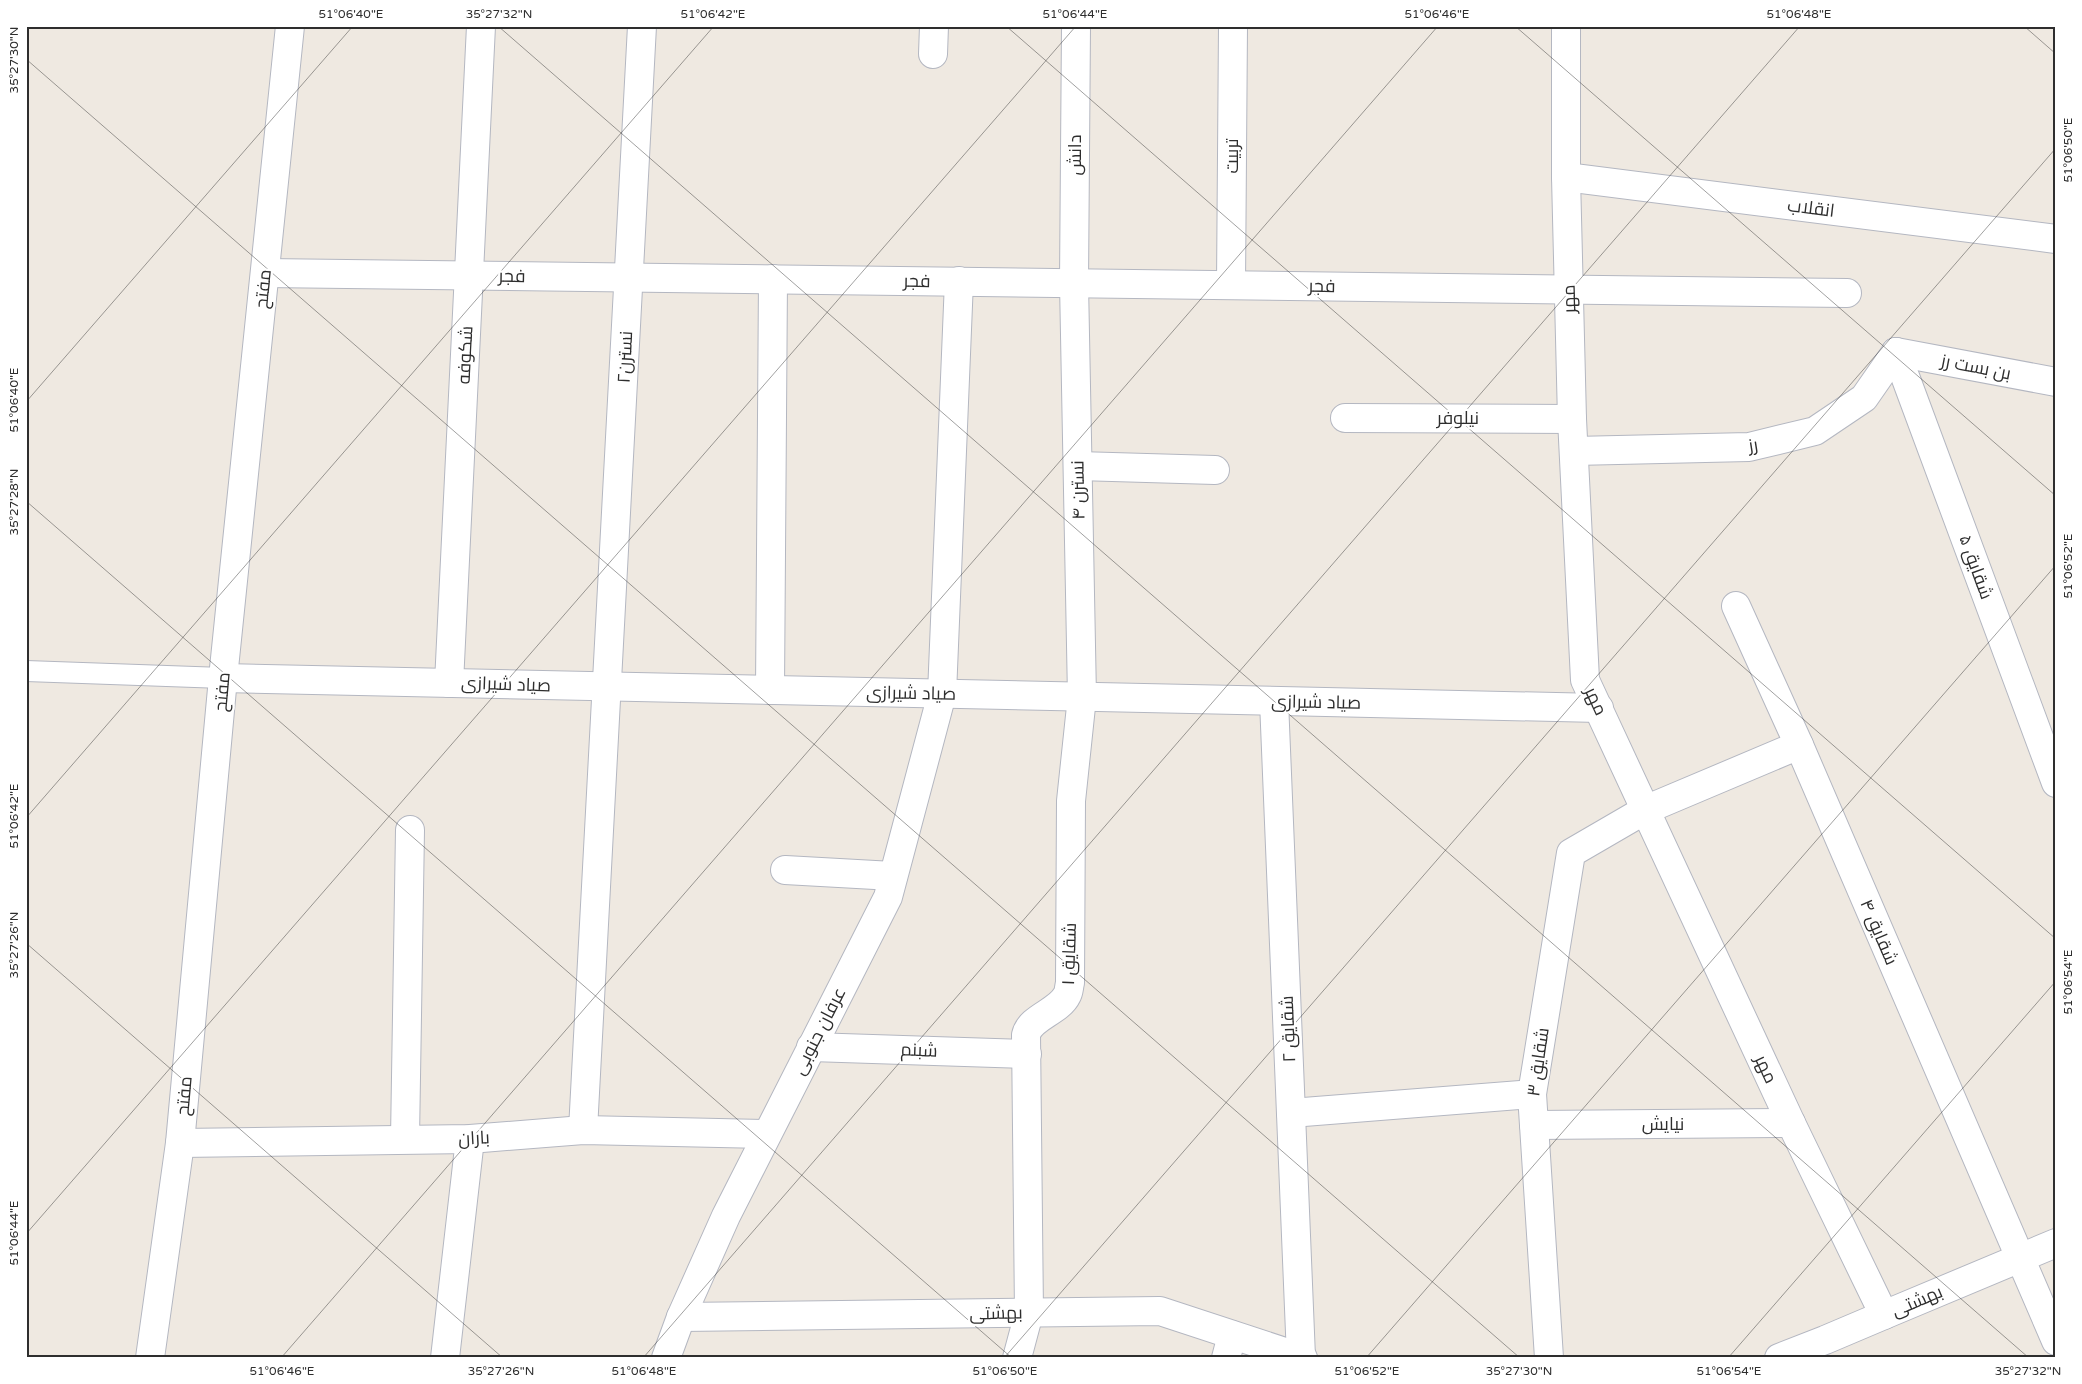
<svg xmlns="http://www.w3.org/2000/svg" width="2082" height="1384" font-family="'Varela Round',Cairo,sans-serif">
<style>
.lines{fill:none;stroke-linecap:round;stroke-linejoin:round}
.service-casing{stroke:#b4b7c1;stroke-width:22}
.minor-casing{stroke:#b4b7c1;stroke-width:30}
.tertiary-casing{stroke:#b4b7c1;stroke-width:30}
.service{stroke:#fff;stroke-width:20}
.minor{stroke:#fff;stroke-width:28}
.tertiary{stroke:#fff;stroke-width:28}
.ticks{fill:none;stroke:#2e2e2e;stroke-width:1;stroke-opacity:0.45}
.labels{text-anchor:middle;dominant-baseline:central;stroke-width:4.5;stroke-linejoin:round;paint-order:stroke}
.street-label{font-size:18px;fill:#2e2e2e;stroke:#fff}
.neatline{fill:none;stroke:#2e2e2e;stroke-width:2}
.ticks-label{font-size:12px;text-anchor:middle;fill:#2e2e2e}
</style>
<rect width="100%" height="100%" fill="#efe9e1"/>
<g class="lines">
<!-- service casing -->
<g class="service-casing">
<path id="service" d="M26,671l197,7"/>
</g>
<!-- minor casing -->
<g class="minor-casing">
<g id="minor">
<path d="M933,54l1,-28"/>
<path d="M265,273l1582,20"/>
<path d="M1231,285l2,-259"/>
<path d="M1896,352l160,431"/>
<path d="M1896,352l160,30"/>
<path d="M1345,418l227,1"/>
<path d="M1574,451l175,-4 66,-16 49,-33 32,-46"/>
<path d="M1078,466l137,4"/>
<path d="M1736,606l63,139 257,596"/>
<path d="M223,678l1376,30"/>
<path d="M449,683l32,-657"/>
<path d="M770,690l3,-411"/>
<path d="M1274,701l27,656"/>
<path d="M785,870l108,6"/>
<path d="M811,1047l216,7"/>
<path d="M1291,1113l241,-19"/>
<path d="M1534,1125l257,-2"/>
<path d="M583,1130l59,-1104"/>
<path d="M405,1139l5,-309"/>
<path d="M180,1143l290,-4 113,-9 184,4"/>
<path d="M681,1317l479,-6 143,47"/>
<path d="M150,1358l30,-215 43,-465 67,-652"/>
<path d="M445,1358l25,-219"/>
<path d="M666,1358l15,-41 45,-101 162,-319 54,-203 17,-413"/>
<path d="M1017,1358l12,-45 -3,-278c4,-18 33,-23 41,-40 2,-3 2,-9 3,-12l1,-182 11,-104 -8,-414 2,-257"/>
<path d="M1226,1358l6,-23"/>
<path d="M1549,1358l-17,-264 39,-241 74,-43 154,-65"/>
<path d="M1779,1358l46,-18 59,-25"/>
</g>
</g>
<!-- tertiary casing -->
<g class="tertiary-casing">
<g id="tertiary">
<path d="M1566,26v151l6,242 13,261 206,443 93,192 172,-72"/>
<path d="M1566,177l490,62"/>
</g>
</g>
<!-- service -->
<use href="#service" class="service"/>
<!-- minor -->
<use href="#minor" class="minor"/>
<!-- tertiary -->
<use href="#tertiary" class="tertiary"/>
</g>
<!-- ticks -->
<path class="ticks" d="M498,26l1531,1332M1006,26l1050,913M1515,26l541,470M2024,26l32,28M26,59l1494,1299M26,402l327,-376M26,501l986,857M26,818l688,-792M26,943l477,415M26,1234l1050,-1208M281,1358l1157,-1332M643,1358l1157,-1332M1004,1358l1052,-1210M1366,1358l690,-793M1728,1358l328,-377"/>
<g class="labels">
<!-- street labels -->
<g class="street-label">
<text transform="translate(1075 155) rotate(-90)">دانش</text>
<text transform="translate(1232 156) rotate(-90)">تربیت</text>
<text transform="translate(1811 208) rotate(7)">انقلاب</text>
<text transform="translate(512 276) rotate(1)">فجر</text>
<text transform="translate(917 281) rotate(1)">فجر</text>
<text transform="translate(1322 286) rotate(1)">فجر</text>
<text transform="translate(263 289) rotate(-84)">مفتح</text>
<text transform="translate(1569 299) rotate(-92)">مهر</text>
<text transform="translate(465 355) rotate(-87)">شکوفه</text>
<text transform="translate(625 357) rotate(-87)">نسترن۲</text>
<text transform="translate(1976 367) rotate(11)">بن بست رز</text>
<text x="1458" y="418">نیلوفر</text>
<text transform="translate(1753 445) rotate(-9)">رز</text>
<text transform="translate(1078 490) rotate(-91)">نسترن ۴</text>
<text transform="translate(1976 567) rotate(70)">شقایق ۵</text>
<text transform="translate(506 684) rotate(2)">صیاد شیرازی</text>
<text transform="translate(222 692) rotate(-85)">مفتح</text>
<text transform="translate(911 693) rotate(1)">صیاد شیرازی</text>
<text transform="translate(1596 701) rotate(65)">مهر</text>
<text transform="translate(1316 702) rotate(1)">صیاد شیرازی</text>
<text transform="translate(1879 932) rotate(67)">شقایق ۴</text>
<text transform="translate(1069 954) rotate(-88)">شقایق ۱</text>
<text transform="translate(1288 1029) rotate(-92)">شقایق ۲</text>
<text transform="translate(819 1031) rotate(-63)">عرفان جنوبی</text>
<text transform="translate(919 1050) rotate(2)">شبنم</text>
<text transform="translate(1538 1062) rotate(-82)">شقایق ۳</text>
<text transform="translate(1766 1069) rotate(65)">مهر</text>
<text transform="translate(184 1096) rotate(-85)">مفتح</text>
<text x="1663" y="1124">نیایش</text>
<text transform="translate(474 1138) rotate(-3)">باران</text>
<text transform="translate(1917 1301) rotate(-23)">بهشتی</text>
<text transform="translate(996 1313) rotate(-1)">بهشتی</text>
</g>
</g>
<!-- border -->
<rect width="2082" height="1384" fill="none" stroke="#ffffff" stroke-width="55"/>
<rect x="28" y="28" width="2026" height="1328" class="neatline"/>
<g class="ticks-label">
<text x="351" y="18">51°06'40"E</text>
<text x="499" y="18">35°27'32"N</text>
<text x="713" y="18">51°06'42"E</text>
<text x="1075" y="18">51°06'44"E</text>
<text x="1437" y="18">51°06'46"E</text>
<text x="1799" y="18">51°06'48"E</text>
<text transform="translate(14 60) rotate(-90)" y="4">35°27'30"N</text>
<text transform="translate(2068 150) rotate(-90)" y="4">51°06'50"E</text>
<text transform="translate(14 400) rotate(-90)" y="4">51°06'40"E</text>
<text transform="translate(14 502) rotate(-90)" y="4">35°27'28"N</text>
<text transform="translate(2068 566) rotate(-90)" y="4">51°06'52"E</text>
<text transform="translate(14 816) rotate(-90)" y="4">51°06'42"E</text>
<text transform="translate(14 945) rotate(-90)" y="4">35°27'26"N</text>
<text transform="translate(2068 982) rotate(-90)" y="4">51°06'54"E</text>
<text transform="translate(14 1233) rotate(-90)" y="4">51°06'44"E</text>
<text x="282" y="1375">51°06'46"E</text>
<text x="501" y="1375">35°27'26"N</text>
<text x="644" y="1375">51°06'48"E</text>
<text x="1005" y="1375">51°06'50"E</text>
<text x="1367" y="1375">51°06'52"E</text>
<text x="1519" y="1375">35°27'30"N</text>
<text x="1729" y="1375">51°06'54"E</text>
<text x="2028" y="1375">35°27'32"N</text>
</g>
</svg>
